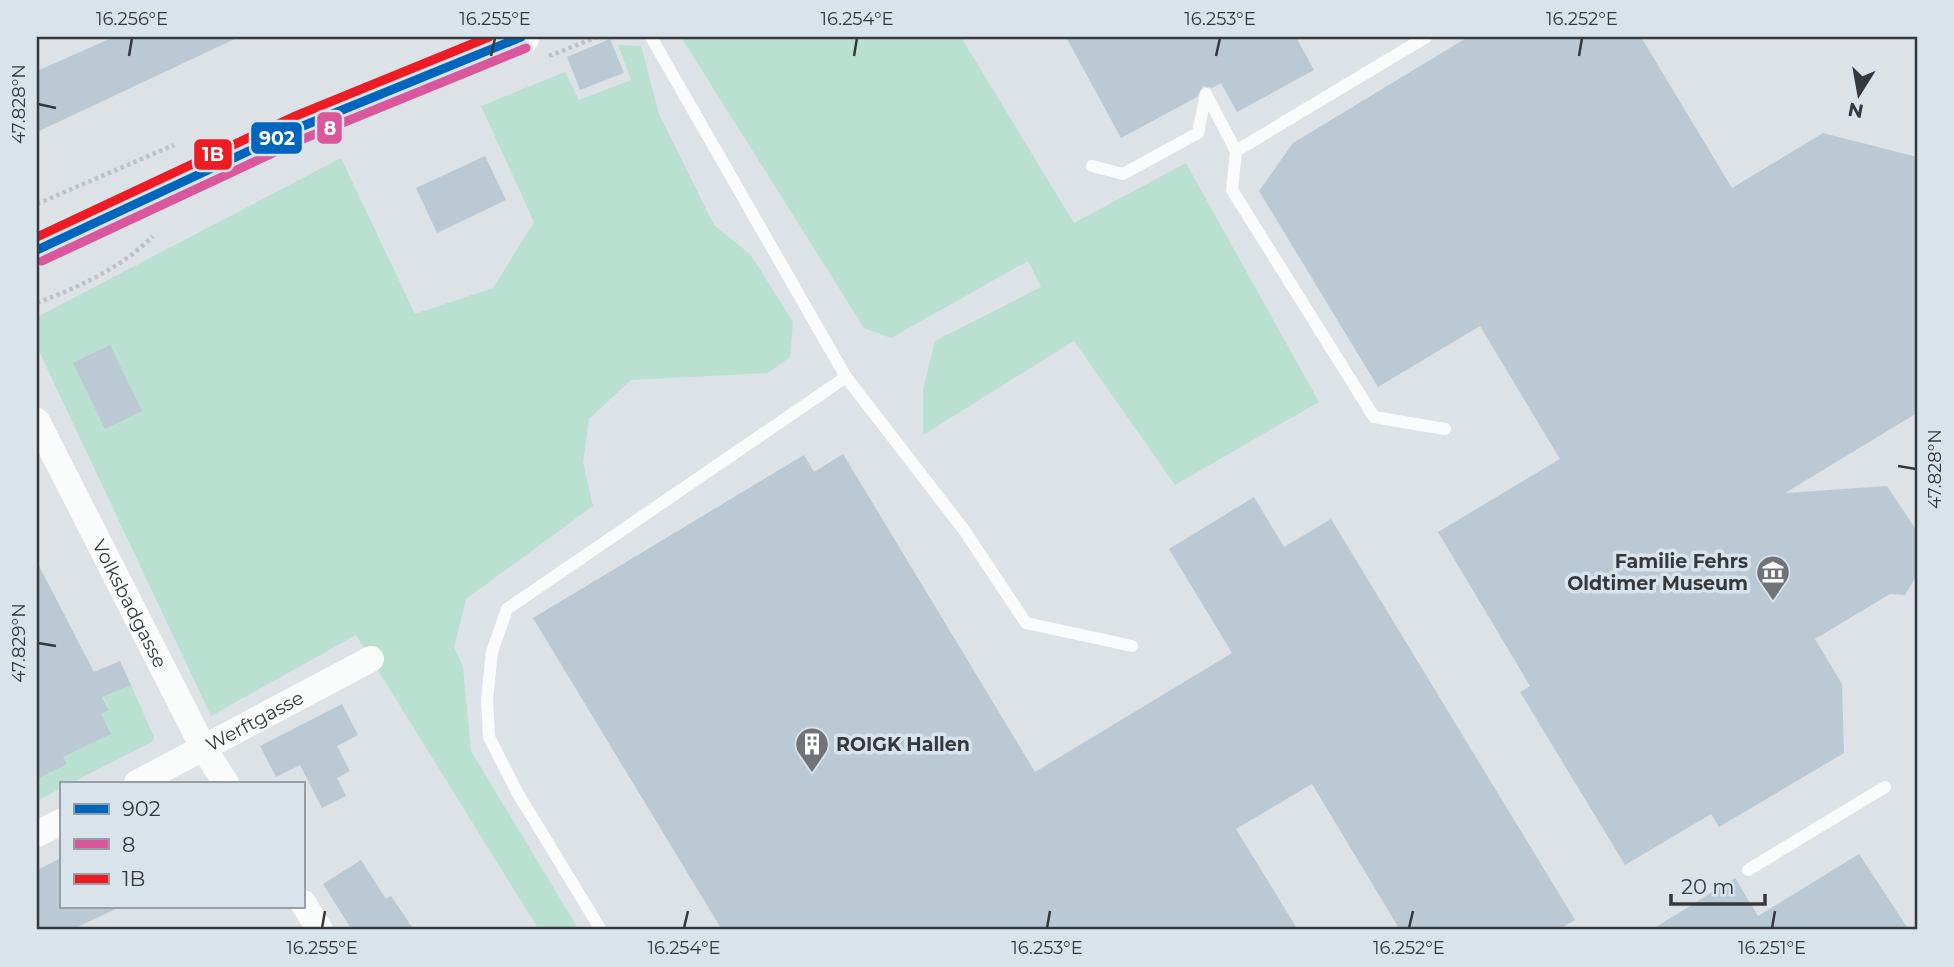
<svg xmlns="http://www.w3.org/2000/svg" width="1954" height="967" font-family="Montserrat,sans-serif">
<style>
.green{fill:#bae0d2}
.building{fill:#bbc9d4}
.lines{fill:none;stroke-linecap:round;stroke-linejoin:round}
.path{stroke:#c0c1c2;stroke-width:4.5;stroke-dasharray:3.5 3.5;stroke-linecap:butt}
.service{stroke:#fafbfb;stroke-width:12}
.minor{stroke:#fafbfb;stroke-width:26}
.secondary{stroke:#fafbfb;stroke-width:37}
.bus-1-casing{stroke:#d9e3eb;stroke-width:14}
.bus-2-casing{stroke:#d9e3eb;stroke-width:14}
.bus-3-casing{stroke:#d9e3eb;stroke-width:14}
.bus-1{stroke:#0065bd;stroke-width:9}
.bus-2{stroke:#db579b;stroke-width:9}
.bus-3{stroke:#ed1c24;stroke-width:9}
.ticks{fill:none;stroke:#35393c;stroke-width:2.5}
.labels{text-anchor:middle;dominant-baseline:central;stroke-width:7;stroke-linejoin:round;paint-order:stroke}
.poi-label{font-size:19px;font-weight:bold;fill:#35393c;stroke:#d9e3eb;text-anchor:end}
.street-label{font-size:19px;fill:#35393c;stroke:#d9e3eb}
.line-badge{stroke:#d9e3eb;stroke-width:2.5}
.badge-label{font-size:19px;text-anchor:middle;font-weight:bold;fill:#fff}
.neatline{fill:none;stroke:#35393c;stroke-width:2.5}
.ticks-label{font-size:18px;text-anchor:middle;fill:#35393c}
</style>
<rect width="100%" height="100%" fill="#dde2e7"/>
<!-- green -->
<g class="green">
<path d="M681,37h280l113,186 112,-60 133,239 -144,83 -101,-144 -151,94v-45l12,-49 106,-54 -13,-26 -137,77 -27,-10z"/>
<path d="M618,45l23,1 18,68 55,111 37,30 42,67 -3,35 -22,16 -137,7 -42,39 -6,43 10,44 -127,93 -12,48 9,20 8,84 108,179h-40l-183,-295 -145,81 -174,-369v-30l304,-159 74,156 78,-26 41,-66 -53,-116 84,-34 14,28 52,-20z"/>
<path d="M131,685l23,52 -2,5 -81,41h-10v5l-24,13v-22l29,-15 -3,-7 47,-23 -9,-20 8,-5 -11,-22z"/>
</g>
<!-- building -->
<g class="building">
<path d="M114,37h125l-202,95v-61z"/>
<path d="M1066,37h230l18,33 -77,42 -16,-29 -9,5 -9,-2 -6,11 -76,41z"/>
<path d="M1468,37h173l91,151 91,-55 94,24v256l-132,80 102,-7 30,45v44l-12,20 -15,-1 -75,45 27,45 2,69 -125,74 -8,-13 -86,51 -105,-173 10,-6 -92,-154 122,-73 -80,-133 -102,61 -119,-196 34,-48z"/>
<path d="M610,39l14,34 -44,17 -13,-33z"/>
<path d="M485,156l21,44 -69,33 -21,-45z"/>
<path d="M110,345l32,66 -37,18 -32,-66z"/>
<path d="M843,454l192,318 197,-119 -63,-104 85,-52 30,50 47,-28 244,401 -17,10h-158l-88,-146 -76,45 62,101h-576l-189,-312 271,-163 10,17z"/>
<path d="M37,562l57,110 26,-11 11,24 -29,12 7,13 -8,4 10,20 -48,23 4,7 -30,15z"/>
<path d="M342,704l16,31 -21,11 13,25 -13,7 9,18 -24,12 -22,-43 -24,12 -16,-31z"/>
<path d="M1859,854l50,76h-258l84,-52 23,38z"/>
<path d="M61,858v48h61l-51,24h-34v-60z"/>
<path d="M361,860l25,39 5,-3 23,34h-62l-29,-46z"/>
</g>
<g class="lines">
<!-- path -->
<g class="path">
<path d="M37,38l1,-1"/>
<path d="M549,56l48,-19"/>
<path d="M37,204l137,-59"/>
<path d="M37,303c42,-16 84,-35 116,-67"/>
</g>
<!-- service -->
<g class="service">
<path d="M1426,37l-190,114 -4,39 142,227 71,12"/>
<path d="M1206,94l30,57"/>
<path d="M1092,166l31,8 75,-41 8,-39"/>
<path d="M846,377l118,153 62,93 106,23"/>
<path d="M1748,870l137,-83"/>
<path d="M601,930l-84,-138 -28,-55 -2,-37 5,-48 15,-43 339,-232 -195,-340"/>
</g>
<!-- minor -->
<g class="minor">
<path id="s1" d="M37,421l167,328 22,34"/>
<path id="s2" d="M137,783l234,-124"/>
<path d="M37,834l24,-12"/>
<path d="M303,903l17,27"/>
</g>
<!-- secondary -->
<path class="secondary" d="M37,250l261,-122 223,-91"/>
<!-- bus-1 casing -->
<g class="bus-1-casing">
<path id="bus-1" d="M37,250l261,-122 223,-91"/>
</g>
<!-- bus-2 casing -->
<g class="bus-2-casing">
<path id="bus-2" d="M42,261l261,-122 223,-91"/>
</g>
<!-- bus-3 casing -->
<g class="bus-3-casing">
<path id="bus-3" d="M37,237l256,-120 196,-80"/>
</g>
<!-- bus-1 -->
<use href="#bus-1" class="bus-1"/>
<!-- bus-2 -->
<use href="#bus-2" class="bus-2"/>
<!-- bus-3 -->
<use href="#bus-3" class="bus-3"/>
</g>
<!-- ticks -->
<path class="ticks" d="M129,56l3,-18M491,56l4,-18M854,56l3,-18M1216,56l4,-18M1579,56l3,-18M38,104l18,4M1898,466l18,3M38,643l18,3M322,928l3,-17M684,928l4,-17M1047,928l3,-17M1409,928l4,-17M1772,928l3,-17"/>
<!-- icons -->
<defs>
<g id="museum-pin" transform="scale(1.75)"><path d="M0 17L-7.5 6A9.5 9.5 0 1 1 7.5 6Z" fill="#707478" stroke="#d9e3eb"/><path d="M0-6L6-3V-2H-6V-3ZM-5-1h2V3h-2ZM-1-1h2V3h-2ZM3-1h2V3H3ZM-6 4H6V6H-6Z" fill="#fff"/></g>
<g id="building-pin" transform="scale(1.75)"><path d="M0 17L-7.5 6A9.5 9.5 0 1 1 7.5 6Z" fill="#707478" stroke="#d9e3eb"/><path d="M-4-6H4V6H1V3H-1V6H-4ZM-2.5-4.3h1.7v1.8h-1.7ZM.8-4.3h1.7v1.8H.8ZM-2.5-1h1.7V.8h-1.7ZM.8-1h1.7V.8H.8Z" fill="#fff"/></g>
</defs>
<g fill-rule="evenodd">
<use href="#museum-pin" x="1773" y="572"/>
<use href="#building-pin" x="812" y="744"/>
</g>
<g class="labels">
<!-- poi labels -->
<g class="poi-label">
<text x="1748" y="561">Familie Fehrs<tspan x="1748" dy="22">Oldtimer Museum</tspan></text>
<text x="836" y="744" text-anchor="start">ROIGK Hallen</text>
</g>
<!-- street labels -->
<g class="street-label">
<text stroke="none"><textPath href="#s1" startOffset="205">Volksbadgasse</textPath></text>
<text stroke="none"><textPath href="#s2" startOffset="133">Werftgasse</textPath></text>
</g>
</g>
<g class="line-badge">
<rect x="316" y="111" width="27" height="34" rx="7" fill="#db579b"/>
<rect x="250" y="121" width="53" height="34" rx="7" fill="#0065bd"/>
<rect x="193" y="138" width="40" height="33" rx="7" fill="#ed1c24"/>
</g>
<g class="badge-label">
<text x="330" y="135">8</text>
<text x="277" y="145">902</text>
<text x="213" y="161">1B</text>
</g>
<!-- border -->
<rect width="1954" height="967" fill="none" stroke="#d9e3eb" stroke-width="77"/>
<!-- legend -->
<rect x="60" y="782" width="245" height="126" fill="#d9e3eb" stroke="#979fa5" stroke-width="2"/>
<rect x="74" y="804" width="35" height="10" fill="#0065bd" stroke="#979fa5" stroke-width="2"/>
<text x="122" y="816" font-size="21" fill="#35393c">902</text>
<rect x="74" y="839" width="35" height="10" fill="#db579b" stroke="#979fa5" stroke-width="2"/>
<text x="122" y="852" font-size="21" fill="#35393c">8</text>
<rect x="74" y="874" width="35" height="10" fill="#ed1c24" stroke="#979fa5" stroke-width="2"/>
<text x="122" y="886" font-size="21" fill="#35393c">1B</text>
<!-- north arrow -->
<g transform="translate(1859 94) rotate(191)" stroke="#d9e3eb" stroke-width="5" paint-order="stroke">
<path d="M0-5L12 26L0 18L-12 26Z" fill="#35393c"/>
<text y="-10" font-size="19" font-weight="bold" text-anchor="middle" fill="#35393c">N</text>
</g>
<!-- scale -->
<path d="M1671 894v10h94v-10" fill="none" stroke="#35393c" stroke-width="3.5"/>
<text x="1681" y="894" font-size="21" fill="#35393c" stroke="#d9e3eb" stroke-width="5" paint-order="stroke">20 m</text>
<rect x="38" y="38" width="1878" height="890" class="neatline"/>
<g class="ticks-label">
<text x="132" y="25">16.256°E</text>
<text x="495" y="25">16.255°E</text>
<text x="857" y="25">16.254°E</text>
<text x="1220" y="25">16.253°E</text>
<text x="1582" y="25">16.252°E</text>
<text transform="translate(19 104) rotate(-90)" y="6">47.828°N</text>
<text transform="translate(1935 469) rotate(-90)" y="6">47.828°N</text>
<text transform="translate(19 643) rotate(-90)" y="6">47.829°N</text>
<text x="322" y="954">16.255°E</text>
<text x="684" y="954">16.254°E</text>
<text x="1047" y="954">16.253°E</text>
<text x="1409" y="954">16.252°E</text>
<text x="1772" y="954">16.251°E</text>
</g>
</svg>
